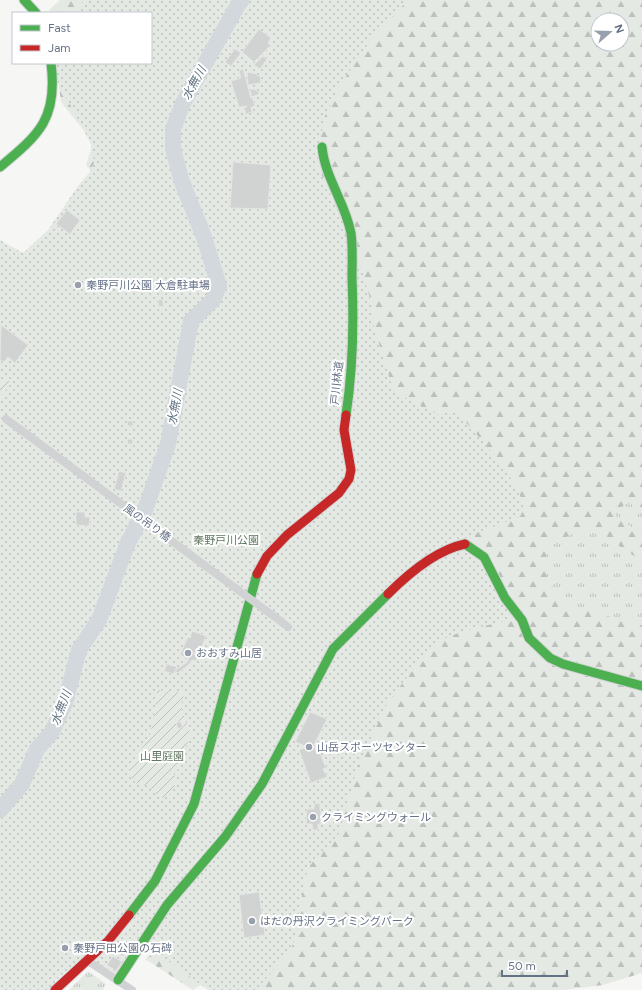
<svg xmlns="http://www.w3.org/2000/svg" width="642" height="990" font-family="Figtree,'Noto Sans JP',sans-serif">
<style>
.grass{fill:url(#grass-tufts)}
.forest{fill:url(#forest-firs);fill-rule:evenodd}
.park{fill:url(#park-dots)}
.garden{fill:url(#garden-furrows)}
.lines{fill:none;stroke-linecap:round;stroke-linejoin:round}
.river{stroke:#d2d8dc;stroke-width:16}
.building{fill:#d1d3d3;stroke:#e5e5e4}
.fast-casing{stroke:#d2d4d5;stroke-width:11}
.jam-casing{stroke:#d2d4d5;stroke-width:11}
.street{stroke:#d1d2d3;stroke-width:8}
.fast{stroke:#4caf50;stroke-width:9}
.jam{stroke:#c62828;stroke-width:9}
.street-bridge{stroke:#d1d2d3;stroke-width:8}
.poi-dot{fill:#98a0ad;stroke:#fff;stroke-width:1.5}
.labels{text-anchor:middle;dominant-baseline:central;stroke-width:4;stroke-linejoin:round;paint-order:stroke}
.poi-label{font-size:11px;fill:#657286;stroke:#fff;text-anchor:start}
.street-label{font-size:11px;fill:#657286;stroke:#fff}
.park-label{font-size:11px;fill:#617860;stroke:#fff}
.water-label{font-size:12px;font-style:italic;fill:#607382;stroke:#fff}
</style>
<defs>
<pattern id="grass-tufts" width="24" height="20" patternUnits="userSpaceOnUse"><rect width="24" height="20" fill="#e5e9e3"/><path d="M3 7l-1-3M5 7V3M7 7l1-3M15 17l-1-3M17 17v-4M19 17l1-3" fill="none" stroke="#bdc1be"/></pattern>
<pattern id="forest-firs" width="22" height="20" patternUnits="userSpaceOnUse"><rect width="22" height="20" fill="#e5e9e3"/><path d="M5 1l3.5 6h-7zM16 11l3.5 6h-7z" fill="#bdc1be"/></pattern>
<pattern id="park-dots" width="8" height="8" patternUnits="userSpaceOnUse"><rect width="8" height="8" fill="#e5e9e3"/><path d="M2 2h.1M6 6h.1" fill="none" stroke="#bdc1be" stroke-width="1.8" stroke-linecap="round"/></pattern>
<pattern id="garden-furrows" width="10" height="10" patternUnits="userSpaceOnUse"><rect width="10" height="10" fill="#e5e9e3"/><path d="M-1 1l2-2M0 10L10 0M9 11l2-2" fill="none" stroke="#bdc1be"/></pattern>
</defs>
<rect width="100%" height="100%" fill="#f6f6f5"/>
<!-- grass -->
<g class="grass">
<path d="M642,489v190l-85,-26 -16,-118z"/>
<path d="M88,971l18,13 -3,6h-34z"/>
</g>
<!-- forest -->
<path class="forest" d="M60,0h582v509l-15,-7 -13,13 28,19v27l-52,-34 -44,18 1,31 9,17 19,15 67,17v348l-39,12 -39,5h-316l-39,-11 -16,11 -48,-31 179,-121 -324,152 107,-801 -21,-24 7,-23 -32,-40 -5,-39h95v-50h-101l-1,-3zM598,20h24v24h-24z"/>
<!-- park -->
<path class="park" d="M84,0h324l-38,41 -32,47 -14,30 -7,47 27,58 1,15 16,30 11,37 2,22 18,59 8,9 39,20 16,-5c13,15 86,91 64,107l-48,18 -8,5 24,29 25,50 -51,13 -20,8 -31,33 -23,31 -30,64 -18,66 -31,33 -5,21 -5,40 -7,22 -35,40h-48l-68,-50 -23,36 -33,-20 -29,25v4l-6,5h-49v-750l23,13 25,-23 30,-44 11,-13 5,-10 -2,-17 -35,-66 -1,-17h95v-50h-77z"/>
<!-- garden -->
<g class="garden">
<path d="M7,380l5,2 -12,16v-17z"/>
<path d="M157,690l28,3c-8,15 1,27 6,41l-7,18 -3,15 -7,6c2,12 1,22 -11,25l-6,-3 -9,-10c-9,2 -14,-2 -18,-10 -1,-15 13,-25 19,-38 3,-6 8,-39 8,-47z"/>
</g>
<g class="lines">
<!-- river -->
<path class="river" d="M0,810l22,-26 15,-35 15,-17 13,-29 14,-53 20,-30 28,-75 18,-35 23,-66 23,-123 22,-21 6,-14 -15,-49 -22,-55 -9,-33v-20l10,-26 56,-100 3,-3"/>
</g>
<!-- building -->
<g class="building">
<path d="M259,29l12,9 -3,5 3,2 -17,17 -12,-10z"/>
<path d="M235,49l6,4 -10,13 -6,-4z"/>
<path d="M263,56l4,3 -7,10 -6,-4z"/>
<path d="M243,69l8,29 1,-1 3,9 -4,1 1,5 -6,2 -2,-6 3,-2 -8,1 -8,-26 10,-3 -2,-7z"/>
<path d="M247,72l10,2 1,2 2,-1 1,8 -13,2z"/>
<path d="M253,89l5,2 1,3 -7,3 -2,-7z"/>
<path d="M233,162l38,3 -3,44 -38,-1z"/>
<path d="M67,210l13,10 -10,14 -14,-10z"/>
<path d="M162,299l2,7 -5,1 -1,-7z"/>
<path d="M1,325l27,20 -13,18 -7,-6 -4,5 -4,-2z"/>
<path d="M127,421h6v5h-5z"/>
<path d="M127,439h5l1,5h-5z"/>
<path d="M119,471l7,2 -5,18 -7,-2z"/>
<path d="M76,512h9v5h5l-1,9 -13,-1z"/>
<path d="M192,631l14,5 -6,16 -4,-2 -2,4 4,2 -2,5 -4,-1 -5,6 -9,7 -3,-2 -2,3 -9,-3 3,-7 10,3 -2,3 11,-7 3,-4 -9,-4 8,-18 2,1z"/>
<path d="M310,712l17,7 -13,26 3,9 3,-1 6,15 -3,1 4,8 -16,6 -12,-33 5,-2 -1,-3 -8,-3z"/>
<path d="M180,721l3,6 -5,2 -2,-6z"/>
<path d="M315,803l5,1v6h1l-1,15 -2,-1v6h-5l-1,-6h-6l1,-15h7z"/>
<path d="M259,892l6,43 -21,3 -5,-43z"/>
<path d="M122,945l5,4 -3,5 -5,-3z"/>
<path d="M113,956l9,6 -6,9 -9,-6z"/>
</g>
<g class="lines">
<!-- fast casing -->
<g class="fast-casing">
<g id="fast">
<path d="M24,0l12,13"/>
<path d="M322,147c3,31 23,55 29,86 2,14 1,31 1,45 2,46 1,91 -6,137"/>
<path d="M0,167c40,-33 58,-49 51,-104"/>
<path d="M465,544l19,13 21,41 17,22 7,18 21,20 13,6 79,22"/>
<path d="M129,915l26,-34 39,-77 63,-230"/>
<path d="M118,980l49,-75 58,-68 37,-53 71,-135 55,-55"/>
</g>
</g>
<!-- jam casing -->
<g class="jam-casing">
<g id="jam">
<path d="M257,574l10,-18 20,-21 52,-42 10,-14 2,-9 -7,-40 2,-15"/>
<path d="M388,594c20,-20 48,-44 77,-50"/>
<path d="M55,990l53,-49 21,-26"/>
</g>
</g>
<!-- street -->
<g class="street">
<path d="M283,623l5,4"/>
<path d="M88,961l44,29"/>
</g>
<!-- fast -->
<use href="#fast" class="fast"/>
<!-- jam -->
<use href="#jam" class="jam"/>
<!-- street-bridge -->
<path class="street-bridge" d="M6,419l277,204"/>
</g>
<!-- markers -->
<g class="poi-dot">
<circle cx="78" cy="285" r="4"/>
<circle cx="188" cy="653" r="4"/>
<circle cx="309" cy="747" r="4"/>
<circle cx="313" cy="817" r="4"/>
<circle cx="252" cy="921" r="4"/>
<circle cx="65" cy="948" r="4"/>
</g>
<g class="labels">
<!-- poi labels -->
<g class="poi-label">
<text x="86" y="285">秦野戸川公園 大倉駐車場</text>
<text x="196" y="653">おおすみ山居</text>
<text x="317" y="747">山岳スポーツセンター</text>
<text x="321" y="817">クライミングウォール</text>
<text x="260" y="921">はだの丹沢クライミングパーク</text>
<text x="73" y="948">秦野戸田公園の石碑</text>
</g>
<!-- street labels -->
<g class="street-label">
<text transform="translate(337 383) rotate(-84)">戸川林道</text>
<text transform="translate(147 523) rotate(36)">風の吊り橋</text>
</g>
<!-- park labels -->
<g class="park-label">
<text x="226" y="540">秦野戸川公園</text>
<text x="162" y="756">山里庭園</text>
</g>
<!-- water labels -->
<g class="water-label">
<text transform="translate(194 83) rotate(-61)">水無川</text>
<text transform="translate(175 407) rotate(-79)">水無川</text>
<text transform="translate(61 708) rotate(-69)">水無川</text>
</g>
</g>
<!-- legend -->
<rect x="12" y="12" width="140" height="52" fill="#ffffff" stroke="#c1c7cf"/>
<rect x="20" y="25" width="20" height="6" fill="#4caf50" stroke="#c1c7cf"/>
<text x="48" y="32" font-size="12" fill="#657286">Fast</text>
<rect x="20" y="45" width="20" height="6" fill="#c62828" stroke="#c1c7cf"/>
<text x="48" y="52" font-size="12" fill="#657286">Jam</text>
<!-- north arrow -->
<g transform="translate(610 32) rotate(70)"><circle r="19" fill="#ffffff" stroke="#c1c7cf"/>
<path d="M0-3L7 15L0 10L-7 15Z" fill="#98a0ad"/>
<text y="-6" font-size="11" font-weight="bold" text-anchor="middle" fill="#657286">N</text>
</g>
<!-- scale -->
<path d="M502 970v6h65v-6" fill="none" stroke="#657286" stroke-width="2"/>
<text x="508" y="970" font-size="12" fill="#657286" stroke="#ffffff" stroke-width="3" paint-order="stroke">50 m</text>
</svg>
